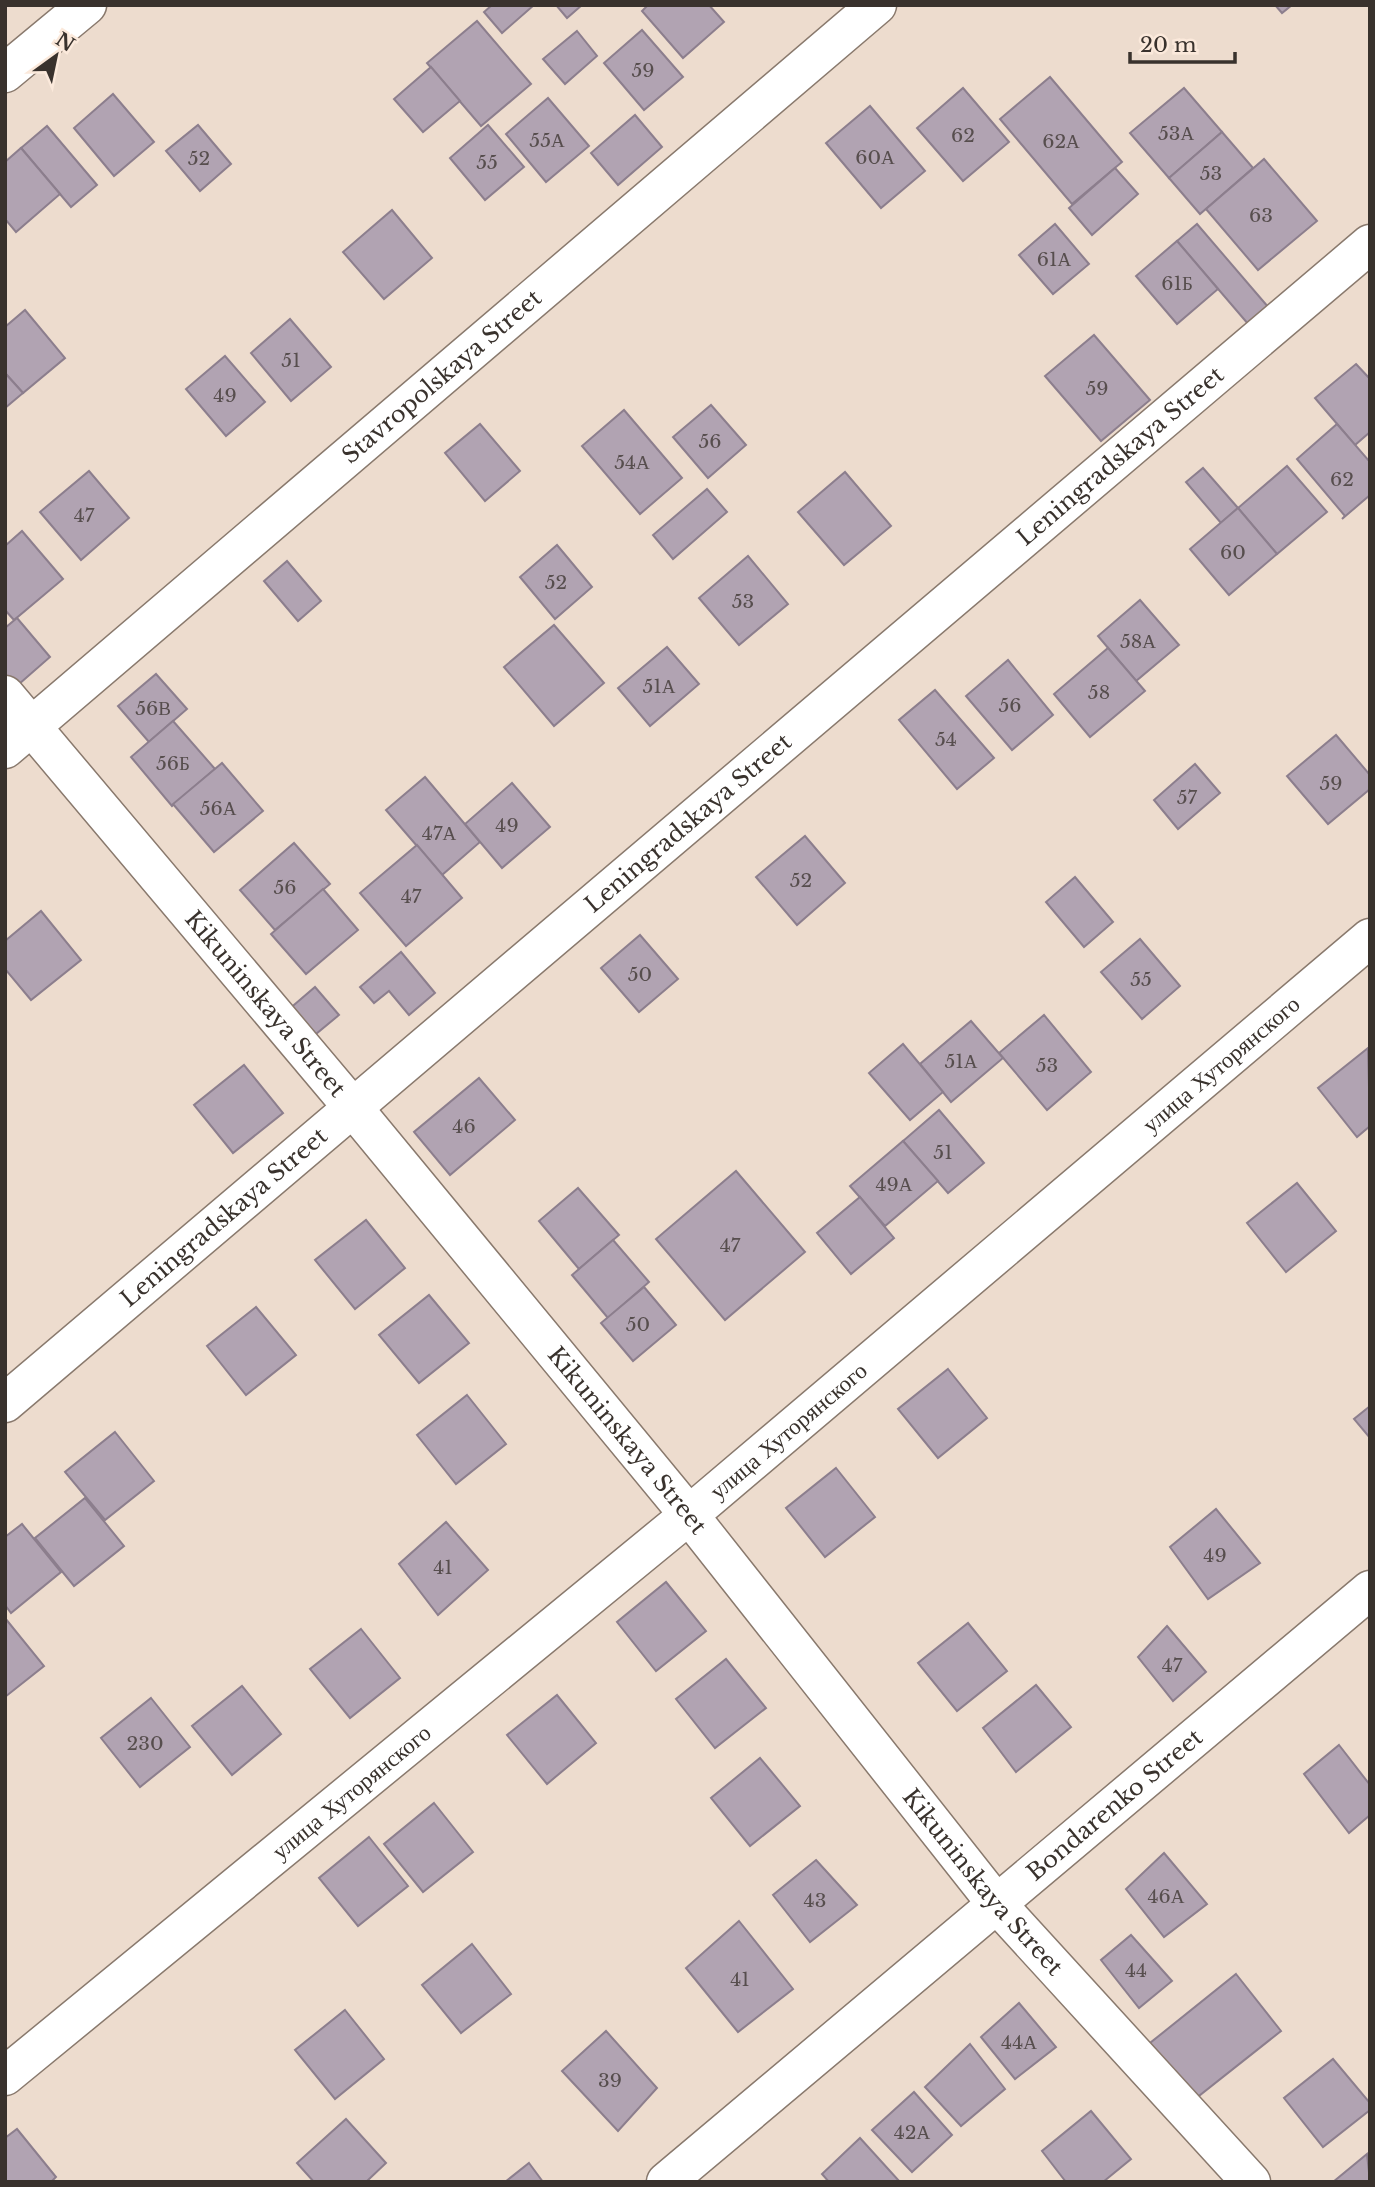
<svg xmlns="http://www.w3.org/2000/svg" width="1375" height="2187" font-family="'Libre Baskerville',serif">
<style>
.building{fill:#b1a3b2;stroke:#8c7e8d;stroke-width:2}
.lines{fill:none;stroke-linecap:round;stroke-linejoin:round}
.minor-casing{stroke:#89796d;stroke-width:41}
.minor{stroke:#fff;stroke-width:38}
.labels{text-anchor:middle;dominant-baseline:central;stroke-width:6;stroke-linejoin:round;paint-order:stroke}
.number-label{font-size:19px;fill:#574e4e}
.street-label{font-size:23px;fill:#39322d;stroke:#fbe9db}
</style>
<rect width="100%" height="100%" fill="#eddcce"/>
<!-- building -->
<g class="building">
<path d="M492,5h42l-32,28 -18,-21z"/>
<path d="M556,5h26l-15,13z"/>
<path d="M648,5h61l15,17 -41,36 -41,-47z"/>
<path d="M1275,5h17l-10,8z"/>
<path d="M477,21l54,63 -50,42 -54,-63z"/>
<path d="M642,30l41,47 -39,33 -40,-47z"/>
<path d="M577,31l20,25 -32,28 -22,-25z"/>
<path d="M431,67l29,34 -37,31 -29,-33z"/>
<path d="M1050,77l72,85 -50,42 -72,-85z"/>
<path d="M963,88l46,54 -46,39 -46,-53z"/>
<path d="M1184,88l38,44 -53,46 -39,-45z"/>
<path d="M113,94l41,48 -40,34 -40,-48z"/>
<path d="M548,98l41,48 -43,36 -40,-48z"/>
<path d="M870,106l55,65 -44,37 -55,-65z"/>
<path d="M635,115l27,32 -44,38 -27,-32z"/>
<path d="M198,125l33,39 -31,27 -34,-40z"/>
<path d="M488,125l36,42 -39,33 -35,-42z"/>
<path d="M47,126l50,59 -26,22 -50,-59z"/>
<path d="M1222,132l31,36 -53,46 -31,-36z"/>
<path d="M21,148l39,46 -44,38 -11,-13v-57z"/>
<path d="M1264,159l53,62 -59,49 -52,-61z"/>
<path d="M1115,168l23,26 -46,41 -23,-27z"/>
<path d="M392,210l40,48 -48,41 -41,-47z"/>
<path d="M1055,224l34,40 -36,30 -34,-39z"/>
<path d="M1197,224l72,84 -20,17 -72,-84z"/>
<path d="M1177,241l41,48 -41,35 -41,-48z"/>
<path d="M25,310l40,48 -42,35 -18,-20v-46z"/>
<path d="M290,319l41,48 -40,34 -40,-48z"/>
<path d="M1094,335l56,65 -49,41 -56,-65z"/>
<path d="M225,356l40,46 -39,34 -40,-47z"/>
<path d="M1356,364l14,15v53l-15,13 -40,-47z"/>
<path d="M5,373l18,20 -18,15z"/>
<path d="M711,405l35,40 -38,33 -35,-41z"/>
<path d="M624,410l58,68 -42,36 -58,-68z"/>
<path d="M480,424l40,47 -35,30 -40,-48z"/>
<path d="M1337,424l33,38v33l-28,24 3,-3 -48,-57z"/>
<path d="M1287,466l40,46 -50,42 -39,-46z"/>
<path d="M1203,468l35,40 -17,15 -35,-41z"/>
<path d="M89,471l40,47 -48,42 -41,-48z"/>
<path d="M845,472l46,54 -47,39 -46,-53z"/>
<path d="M707,489l20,23 -54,47 -20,-24z"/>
<path d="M1238,508l39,46 -48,41 -39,-46z"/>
<path d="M22,531l41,48 -49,41 -9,-10v-64z"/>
<path d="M557,545l35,42 -37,32 -35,-42z"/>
<path d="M748,556l40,48 -49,41 -40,-47z"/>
<path d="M287,561l34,40 -23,20 -34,-40z"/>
<path d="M1140,600l39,45 -43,36 -38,-45z"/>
<path d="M17,618l33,39 -39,34 -6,-7v-56z"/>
<path d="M554,625l50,58 -50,43 -50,-59z"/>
<path d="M667,647l32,37 -49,42 -32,-38z"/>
<path d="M1108,648l37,43 -55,46 -36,-43z"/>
<path d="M1008,660l45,55 -41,35 -46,-54z"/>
<path d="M156,674l31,35 -38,33 -31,-36z"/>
<path d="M935,690l59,68 -37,31 -58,-69z"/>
<path d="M173,721l42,48 -43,37 -41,-49z"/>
<path d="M1336,735l34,40v14l-42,35 -41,-48z"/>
<path d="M222,763l41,48 -49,41 -41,-48z"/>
<path d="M1195,764l25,29 -42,36 -24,-29z"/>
<path d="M425,777l55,65 -38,33 -56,-65z"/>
<path d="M512,783l38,44 -48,41 -37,-44z"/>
<path d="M805,836l40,47 -48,42 -41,-48z"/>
<path d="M294,843l36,41 -55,46 -35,-40z"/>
<path d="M417,845l45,53 -56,48 -46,-53z"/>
<path d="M1075,877l38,45 -29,25 -38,-45z"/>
<path d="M323,889l35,41 -52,44 -35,-40z"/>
<path d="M41,911l40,49 -50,40 -26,-31v-28z"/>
<path d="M640,935l38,44 -39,33 -38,-44z"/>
<path d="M1140,939l40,47 -38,33 -41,-47z"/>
<path d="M401,952l34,41 -26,22 -20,-24 -15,12 -14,-16z"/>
<path d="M315,987l24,28 -34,28 -24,-27z"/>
<path d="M1044,1015l47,57 -44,38 -48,-57z"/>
<path d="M971,1021l32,37 -52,44 -31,-38z"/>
<path d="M903,1044l40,48 -33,28 -41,-47z"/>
<path d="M1368,1048l2,78 -13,11 -39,-49z"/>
<path d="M244,1065l39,48 -50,40 -39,-48z"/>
<path d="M479,1078l36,42 -65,55 -36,-43z"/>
<path d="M939,1110l45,53 -36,30 -45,-52z"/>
<path d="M903,1141l35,40 -53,45 -35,-40z"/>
<path d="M736,1171l69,81 -80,68 -69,-81z"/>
<path d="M1297,1183l39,48 -50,41 -39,-49z"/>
<path d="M578,1188l41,47 -40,34 -40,-48z"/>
<path d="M860,1197l34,41 -43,36 -34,-41z"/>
<path d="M366,1220l39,48 -50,41 -40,-49z"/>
<path d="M613,1240l36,42 -41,36 -36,-43z"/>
<path d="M644,1287l32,38 -43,36 -32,-38z"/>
<path d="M429,1295l40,48 -50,40 -40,-48z"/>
<path d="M256,1307l40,48 -50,40 -39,-49z"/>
<path d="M948,1369l39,49 -49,40 -40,-49z"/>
<path d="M467,1395l39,49 -50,40 -39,-49z"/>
<path d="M1370,1406v32l-16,-19z"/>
<path d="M115,1432l39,49 -49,39 -40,-48z"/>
<path d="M836,1468l39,49 -50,40 -39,-49z"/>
<path d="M85,1498l39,48 -50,40 -39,-48z"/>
<path d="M1216,1509l44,54 -52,36 -38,-52z"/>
<path d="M446,1522l42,48 -50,45 -39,-51z"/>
<path d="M22,1524l39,48 -50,41 -6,-8v-68z"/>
<path d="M666,1582l40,49 -50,40 -39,-49z"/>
<path d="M5,1618l39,48 -39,31z"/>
<path d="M968,1623l39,48 -50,40 -39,-48z"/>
<path d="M1167,1626l39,46 -33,29 -35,-44z"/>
<path d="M361,1629l39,49 -50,40 -40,-49z"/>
<path d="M726,1659l40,49 -51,40 -39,-49z"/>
<path d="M1036,1685l35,42 -55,45 -33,-44z"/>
<path d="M242,1686l39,48 -49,41 -40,-49z"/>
<path d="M557,1695l39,48 -49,41 -40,-49z"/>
<path d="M151,1698l39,49 -50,40 -39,-49z"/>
<path d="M1339,1745l31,40v30l-21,18 -45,-59z"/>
<path d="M760,1758l40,48 -50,40 -39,-48z"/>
<path d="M434,1803l39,49 -50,40 -39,-48z"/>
<path d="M369,1837l39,49 -50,40 -39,-48z"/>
<path d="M1164,1853l43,51 -43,33 -38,-48z"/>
<path d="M816,1860l41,45 -47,37 -37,-47z"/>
<path d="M739,1921l54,68 -55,43 -52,-64z"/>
<path d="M1131,1935l41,46 -33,27 -38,-48z"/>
<path d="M472,1944l39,50 -50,39 -39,-48z"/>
<path d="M1236,1974l45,57 -86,68 -45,-56z"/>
<path d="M1019,2003l37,44 -41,32 -34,-42z"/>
<path d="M345,2010l39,49 -49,40 -40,-49z"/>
<path d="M606,2031l51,57 -39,43 -56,-60z"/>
<path d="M970,2044l35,45 -44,37 -36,-39z"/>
<path d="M1333,2059l37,44v7l-47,37 -39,-49z"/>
<path d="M914,2092l38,43 -40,37 -40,-42z"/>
<path d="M1091,2111l40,48 -28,23h-37l-24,-31z"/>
<path d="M346,2119l40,44 -20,19h-52l-17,-19z"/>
<path d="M17,2129l39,48 -5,5h-46v-44z"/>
<path d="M860,2138l40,44h-71l-7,-8z"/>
<path d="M1367,2154l3,28h-37z"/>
<path d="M529,2163l14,19h-38z"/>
</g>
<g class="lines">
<!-- minor casing -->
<g class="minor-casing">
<g id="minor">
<path d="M5,73l82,-68"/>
<path id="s1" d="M5,695l349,414 335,406 306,387 256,280"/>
<path id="s2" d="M5,749l872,-744"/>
<path id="s3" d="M5,1403l1365,-1159"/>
<path id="s4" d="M5,2076l684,-561 681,-577"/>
<path id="s5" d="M666,2182l704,-592"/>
</g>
</g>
<!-- minor -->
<use href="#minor" class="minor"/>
</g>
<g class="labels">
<!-- number labels -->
<g class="number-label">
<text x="643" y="70">59</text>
<text x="1176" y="133">53А</text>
<text x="963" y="135">62</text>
<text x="547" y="140">55А</text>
<text x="1061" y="141">62А</text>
<text x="875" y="157">60А</text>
<text x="199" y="158">52</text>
<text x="487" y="162">55</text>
<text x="1211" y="173">53</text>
<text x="1261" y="215">63</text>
<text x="1054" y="259">61А</text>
<text x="1177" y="283">61Б</text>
<text x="291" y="360">51</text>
<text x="1097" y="388">59</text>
<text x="225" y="395">49</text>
<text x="710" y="441">56</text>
<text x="632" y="462">54А</text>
<text x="1342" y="479">62</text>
<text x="84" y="515">47</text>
<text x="1233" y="552">60</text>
<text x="556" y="582">52</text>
<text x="743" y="601">53</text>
<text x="1138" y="641">58А</text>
<text x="659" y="686">51А</text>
<text x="1099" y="692">58</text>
<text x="1010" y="705">56</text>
<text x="153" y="708">56В</text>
<text x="946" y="739">54</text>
<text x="173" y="763">56Б</text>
<text x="1331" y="783">59</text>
<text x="1187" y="797">57</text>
<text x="218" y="808">56А</text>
<text x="507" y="825">49</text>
<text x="439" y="833">47А</text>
<text x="801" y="880">52</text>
<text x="285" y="887">56</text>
<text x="411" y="896">47</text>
<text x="640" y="974">50</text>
<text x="1141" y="979">55</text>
<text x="961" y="1061">51А</text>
<text x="1047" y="1065">53</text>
<text x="464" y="1126">46</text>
<text x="943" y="1152">51</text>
<text x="894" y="1184">49А</text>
<text x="730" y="1245">47</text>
<text x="638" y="1324">50</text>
<text x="1215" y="1555">49</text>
<text x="443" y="1567">41</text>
<text x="1172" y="1665">47</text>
<text x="145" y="1743">230</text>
<text x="1166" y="1896">46А</text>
<text x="815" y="1900">43</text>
<text x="1136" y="1970">44</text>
<text x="740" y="1979">41</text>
<text x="1019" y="2042">44А</text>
<text x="610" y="2080">39</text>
<text x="912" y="2132">42А</text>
</g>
<!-- street labels -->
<g class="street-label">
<text stroke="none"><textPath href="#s2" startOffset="574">Stavropolskaya Street</textPath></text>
<text stroke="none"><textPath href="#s3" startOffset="1463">Leningradskaya Street</textPath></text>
<text stroke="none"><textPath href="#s3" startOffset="896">Leningradskaya Street</textPath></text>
<text stroke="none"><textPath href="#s1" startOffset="404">Kikuninskaya Street</textPath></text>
<text stroke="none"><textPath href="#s4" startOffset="1582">улица Хуторянского</textPath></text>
<text stroke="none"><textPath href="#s3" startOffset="287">Leningradskaya Street</textPath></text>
<text stroke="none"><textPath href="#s4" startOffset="1015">улица Хуторянского</textPath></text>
<text stroke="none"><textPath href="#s1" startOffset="971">Kikuninskaya Street</textPath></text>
<text stroke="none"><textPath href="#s4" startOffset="448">улица Хуторянского</textPath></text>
<text stroke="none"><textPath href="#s5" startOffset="586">Bondarenko Street</textPath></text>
<text stroke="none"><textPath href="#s1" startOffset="1538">Kikuninskaya Street</textPath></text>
</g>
</g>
<!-- border -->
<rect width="1375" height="2187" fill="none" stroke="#39322d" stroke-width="14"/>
<!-- north arrow -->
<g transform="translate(56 56) rotate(33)" stroke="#fbe9db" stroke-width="5" paint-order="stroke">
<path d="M0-5L12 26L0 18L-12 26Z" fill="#39322d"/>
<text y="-10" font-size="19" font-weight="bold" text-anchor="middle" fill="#39322d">N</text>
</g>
<!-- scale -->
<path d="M1130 52v10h105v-10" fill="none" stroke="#39322d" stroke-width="3.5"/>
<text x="1140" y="52" font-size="21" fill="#39322d" stroke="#fbe9db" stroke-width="5" paint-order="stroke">20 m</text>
</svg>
